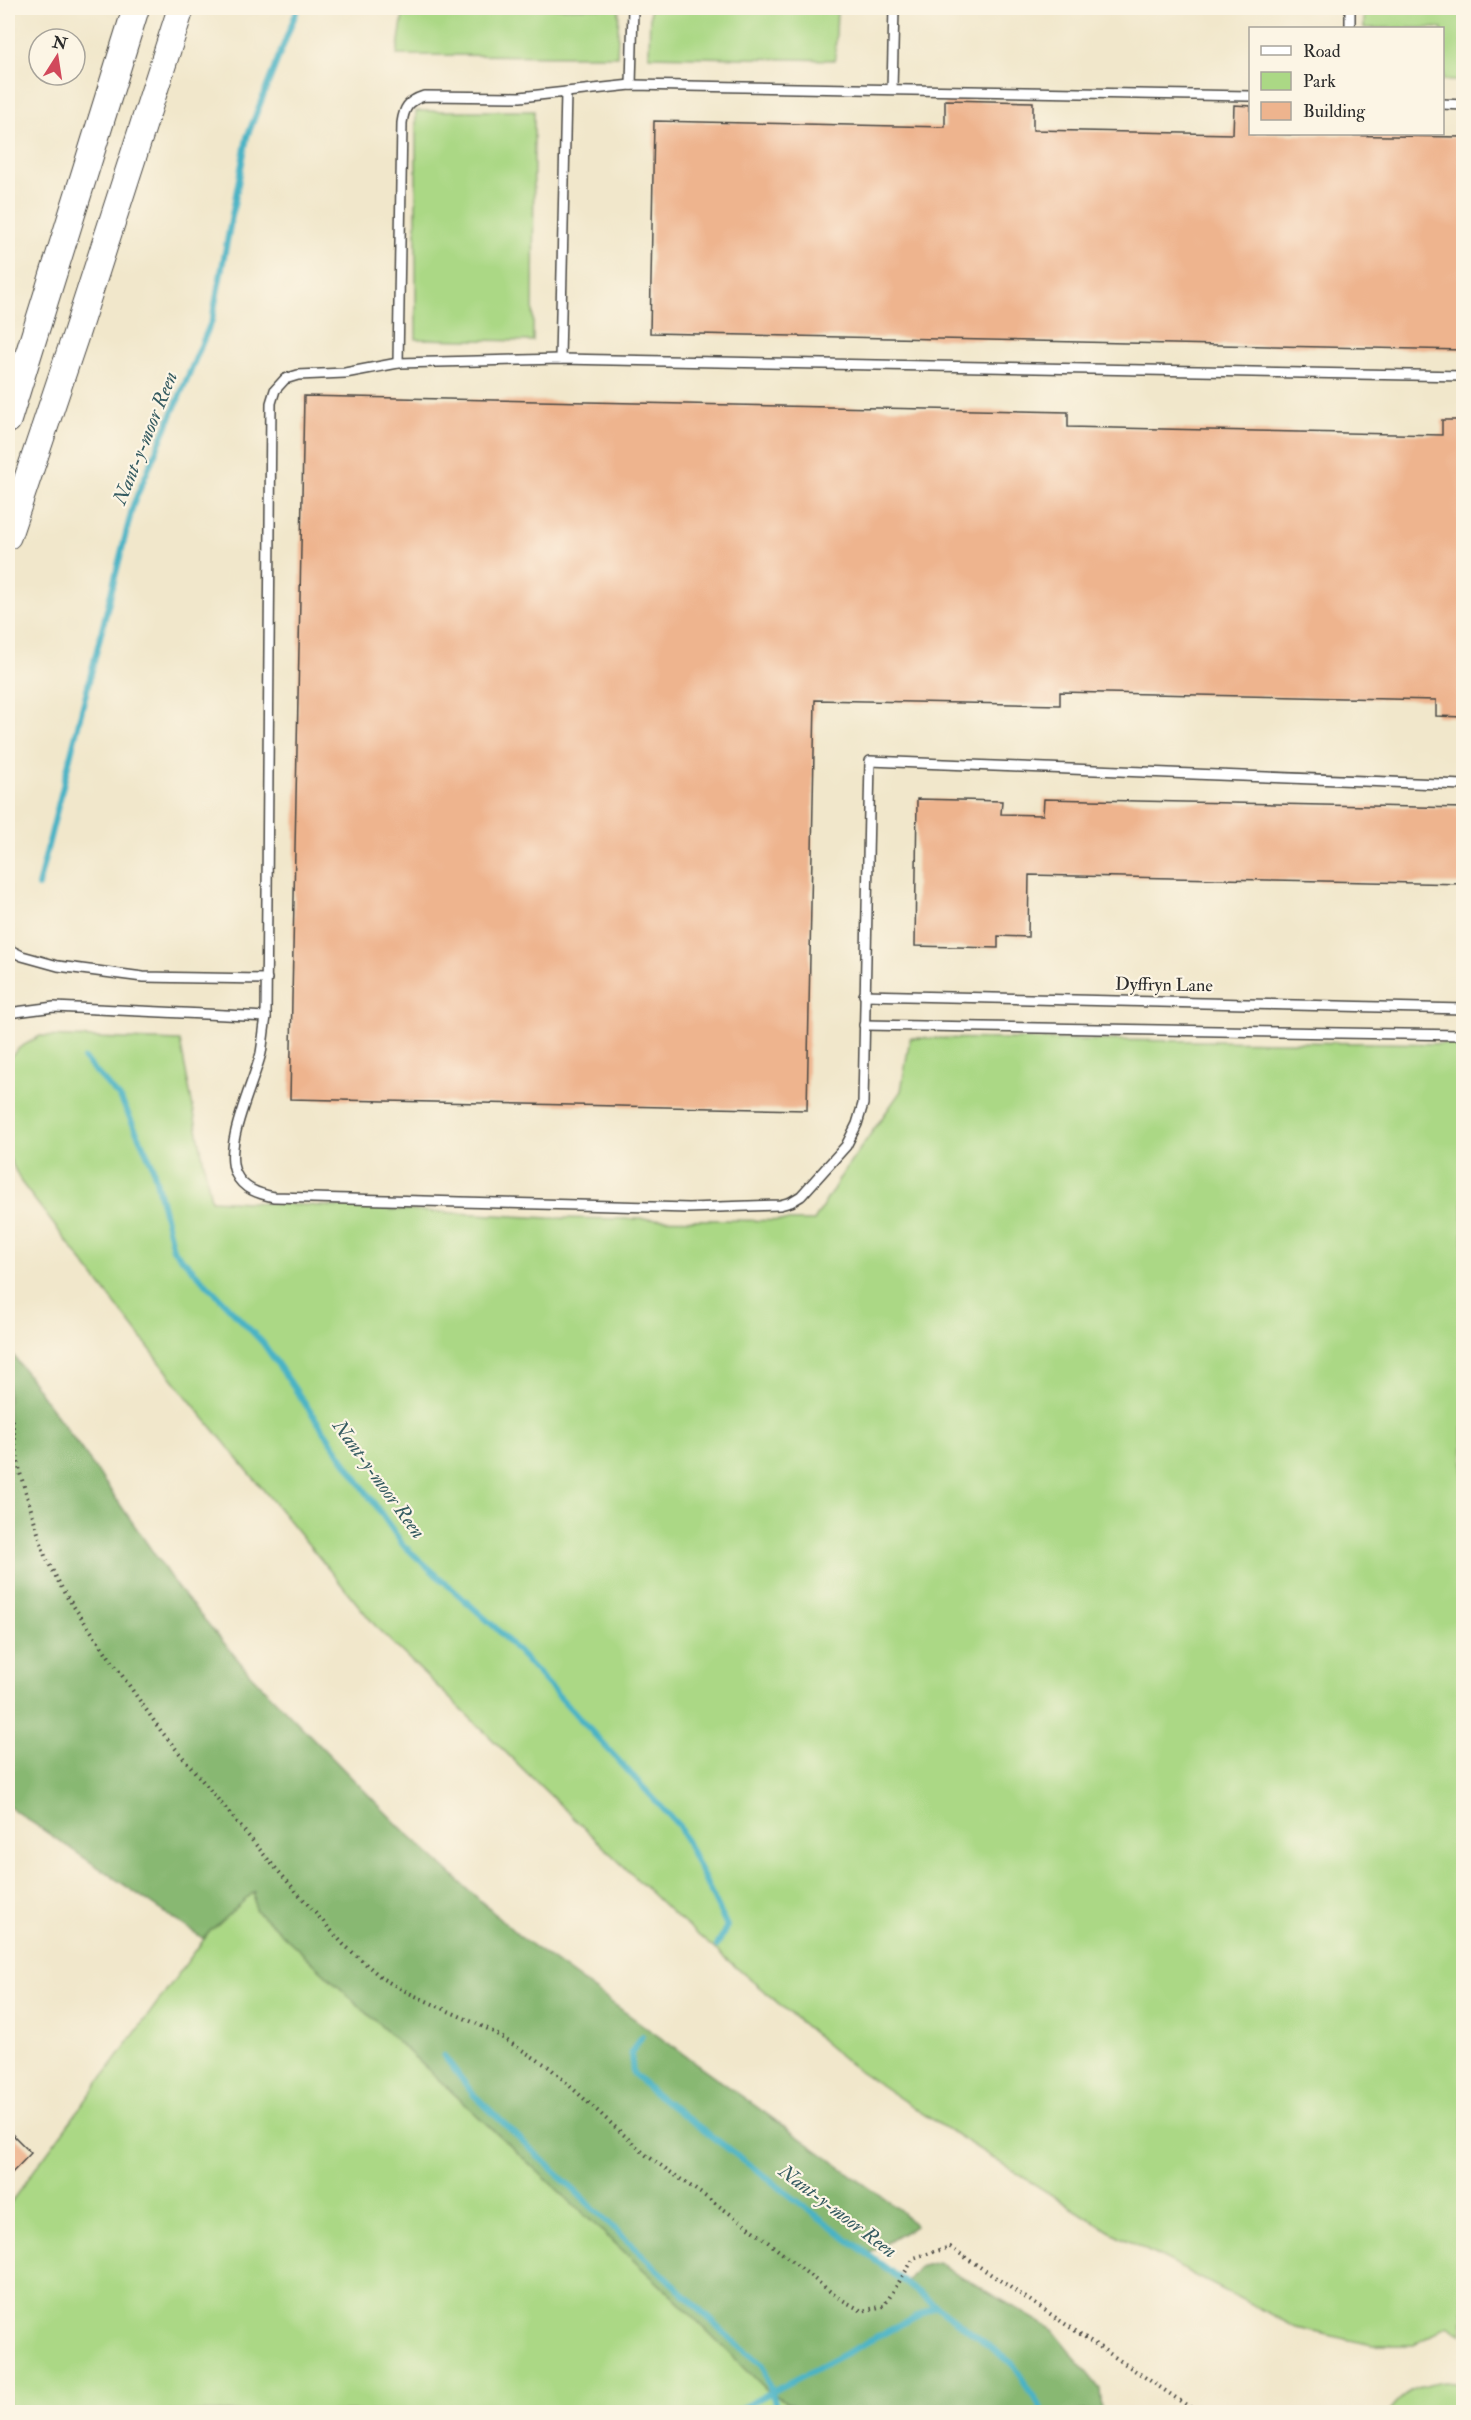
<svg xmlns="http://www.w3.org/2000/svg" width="1471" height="2420" font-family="'IM FELL Double Pica',serif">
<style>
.green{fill:#abd885;stroke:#6b8258;stroke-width:1.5}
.forest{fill:#88b872;stroke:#5a724e;stroke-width:1.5}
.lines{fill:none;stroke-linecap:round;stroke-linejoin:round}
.stream{stroke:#48b3c5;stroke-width:6}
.building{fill:#eeb48e}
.lane-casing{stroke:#494743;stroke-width:12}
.secondary-casing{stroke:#494743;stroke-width:28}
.path{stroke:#494743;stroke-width:4;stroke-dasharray:1.5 4.5;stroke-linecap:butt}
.lane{stroke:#fff;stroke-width:9}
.secondary{stroke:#fff;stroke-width:26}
.labels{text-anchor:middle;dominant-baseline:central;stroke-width:4.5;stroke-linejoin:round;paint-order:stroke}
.street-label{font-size:18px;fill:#2b2b2b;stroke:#fcf5e5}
.water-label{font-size:20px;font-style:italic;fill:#355b61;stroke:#fcf5e5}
</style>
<rect width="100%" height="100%" fill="#fcf5e5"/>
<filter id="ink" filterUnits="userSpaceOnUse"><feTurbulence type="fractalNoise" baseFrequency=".0167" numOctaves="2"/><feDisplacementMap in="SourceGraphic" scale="12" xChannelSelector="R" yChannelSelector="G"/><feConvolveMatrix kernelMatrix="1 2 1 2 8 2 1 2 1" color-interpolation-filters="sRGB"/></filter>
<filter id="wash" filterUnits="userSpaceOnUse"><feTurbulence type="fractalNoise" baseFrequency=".008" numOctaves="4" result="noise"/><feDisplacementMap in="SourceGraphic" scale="24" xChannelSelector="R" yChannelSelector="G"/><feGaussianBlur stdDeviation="1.35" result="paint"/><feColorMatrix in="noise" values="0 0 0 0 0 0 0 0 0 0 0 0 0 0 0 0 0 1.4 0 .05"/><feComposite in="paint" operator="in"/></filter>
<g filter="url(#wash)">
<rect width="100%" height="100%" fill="#f1e7cb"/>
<!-- green -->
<g class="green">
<path d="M404,8h215l-2,48 -220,-1z"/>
<path d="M650,8h187l-2,52 -186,-4z"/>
<path d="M1364,8h99v74l-20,-2 -1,-52h-78z"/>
<path d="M416,111h118l-1,230 -117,-2z"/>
<path d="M40,1036l140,5 31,159 338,18 265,3 29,-48 58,-82 9,-53 553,6v1290l-15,-9 -34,20h-42l-75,-17 -188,-97 -178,-112 -79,-53 -181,-154 -293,-283 -191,-232 -166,-215 -13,-27v-96l11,-11z"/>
<path d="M254,1891l1,18 418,388 97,96 37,19h-799v-206l202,-275z"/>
<path d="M1446,2381l17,2v29h-74c14,-20 32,-29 57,-31z"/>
</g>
<!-- forest -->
<path class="forest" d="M8,1348l89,123 80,116 73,87 149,152 120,110 381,274 15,16 -47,28 37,30 14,-17 18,-5 116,68 47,59 2,23h-295l-37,-19 -97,-96 -418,-388 -1,-17 -44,39 -6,8 -196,-133z"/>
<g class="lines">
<!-- stream -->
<g class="stream">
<path d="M38,886l95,-381 79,-185 35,-183 51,-129"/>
<path d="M84,1059l37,40 31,65 21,85 90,94 140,202 94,84 182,197 48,100 -10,20"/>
<path d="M642,2036l-11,17 2,20 16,16 364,275 30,48"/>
<path d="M444,2056l29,38 262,249 28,22 15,47"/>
<path d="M734,2412l202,-106"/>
</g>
</g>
<g id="blocks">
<!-- building -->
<g class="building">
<path d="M945,100l88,2v28l200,4 1,-29 17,1v28l213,3v213l-814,-17 4,-212 291,6z"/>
<path d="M304,396l764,16v15l374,8v-15h22v297l-28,-1v-16l-376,-8v13l-245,-5 -8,410 -517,-11z"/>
<path d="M917,799l85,2 -1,13 42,1 1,-16 420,9v76l-435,-9 -1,62 -30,-1v12l-83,-2z"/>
<path d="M8,2130l23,23 -23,24z"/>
</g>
</g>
</g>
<g filter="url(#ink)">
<use href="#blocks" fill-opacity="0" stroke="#494743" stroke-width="1.5"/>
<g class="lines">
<!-- lane casing -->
<g class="lane-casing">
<g id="lane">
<path d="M1350,28v-20"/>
<path d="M631,85l2,-77"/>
<path d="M892,89l2,-81"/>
<path d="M1442,104l22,1"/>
<path d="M560,359l6,-267"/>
<path d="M398,363l4,-240c2,-15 6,-22 22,-27l96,1 111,-12 619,11"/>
<path d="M1464,376l-904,-17 -162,4 -53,10 -47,2 -13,4 -10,11 -4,13 -5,614c-2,12 -3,24 -5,36 -7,30 -39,93 -25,121 7,15 23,20 38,23l415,11 91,-3 11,-3 10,-6 45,-50 11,-22 6,-20 7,-343 594,24"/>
<path d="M8,949l14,7 36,10 85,11 124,2"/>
<path d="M864,995l600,14"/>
<path d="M8,1013l46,-6 212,10"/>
<path d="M864,1025l600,10"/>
</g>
</g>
<!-- secondary casing -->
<g class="secondary-casing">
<g id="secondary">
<path d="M8,420l128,-412"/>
<path d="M8,536l67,-199 106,-329"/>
</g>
</g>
<!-- path -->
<path class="path" d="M8,1416l4,5 8,52 25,83 20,38 96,137 110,132 72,81 40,35 26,14 81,37 59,37 97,88 103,72 88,70 25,14 22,-5 30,-48 36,-11 247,165"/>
<!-- lane -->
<use href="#lane" class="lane"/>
<!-- secondary -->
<use href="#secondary" class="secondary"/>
</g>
</g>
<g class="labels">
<!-- street labels -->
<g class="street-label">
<text transform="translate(1164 985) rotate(1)">Dyffryn Lane</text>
</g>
<!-- water labels -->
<g class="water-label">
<text transform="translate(145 438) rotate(-68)">Nant-y-moor Reen</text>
<text transform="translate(379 1479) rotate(54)">Nant-y-moor Reen</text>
<text transform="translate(838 2211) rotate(37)">Nant-y-moor Reen</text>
</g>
</g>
<!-- margin -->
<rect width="1471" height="2420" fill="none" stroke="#fcf5e5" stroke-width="30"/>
<!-- legend -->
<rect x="1249" y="27" width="195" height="108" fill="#fcf5e5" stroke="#a8a49b" stroke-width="1.5"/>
<rect x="1261" y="46" width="30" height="9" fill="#ffffff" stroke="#a8a49b" stroke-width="1.5"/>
<text x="1303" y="57" font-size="18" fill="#2b2b2b">Road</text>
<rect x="1261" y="72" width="30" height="18" fill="#abd885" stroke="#a8a49b" stroke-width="1.5"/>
<text x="1303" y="87" font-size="18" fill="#2b2b2b">Park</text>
<rect x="1261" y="102" width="30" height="18" fill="#eeb48e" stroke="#a8a49b" stroke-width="1.5"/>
<text x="1303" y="117" font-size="18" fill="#2b2b2b">Building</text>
<!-- north arrow -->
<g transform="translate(57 57) rotate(12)"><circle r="28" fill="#fcf5e5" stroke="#a8a49b" stroke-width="1.5"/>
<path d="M0-4.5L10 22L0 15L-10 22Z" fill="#d1495b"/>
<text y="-9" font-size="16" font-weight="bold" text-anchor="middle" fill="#2b2b2b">N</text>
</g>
</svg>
